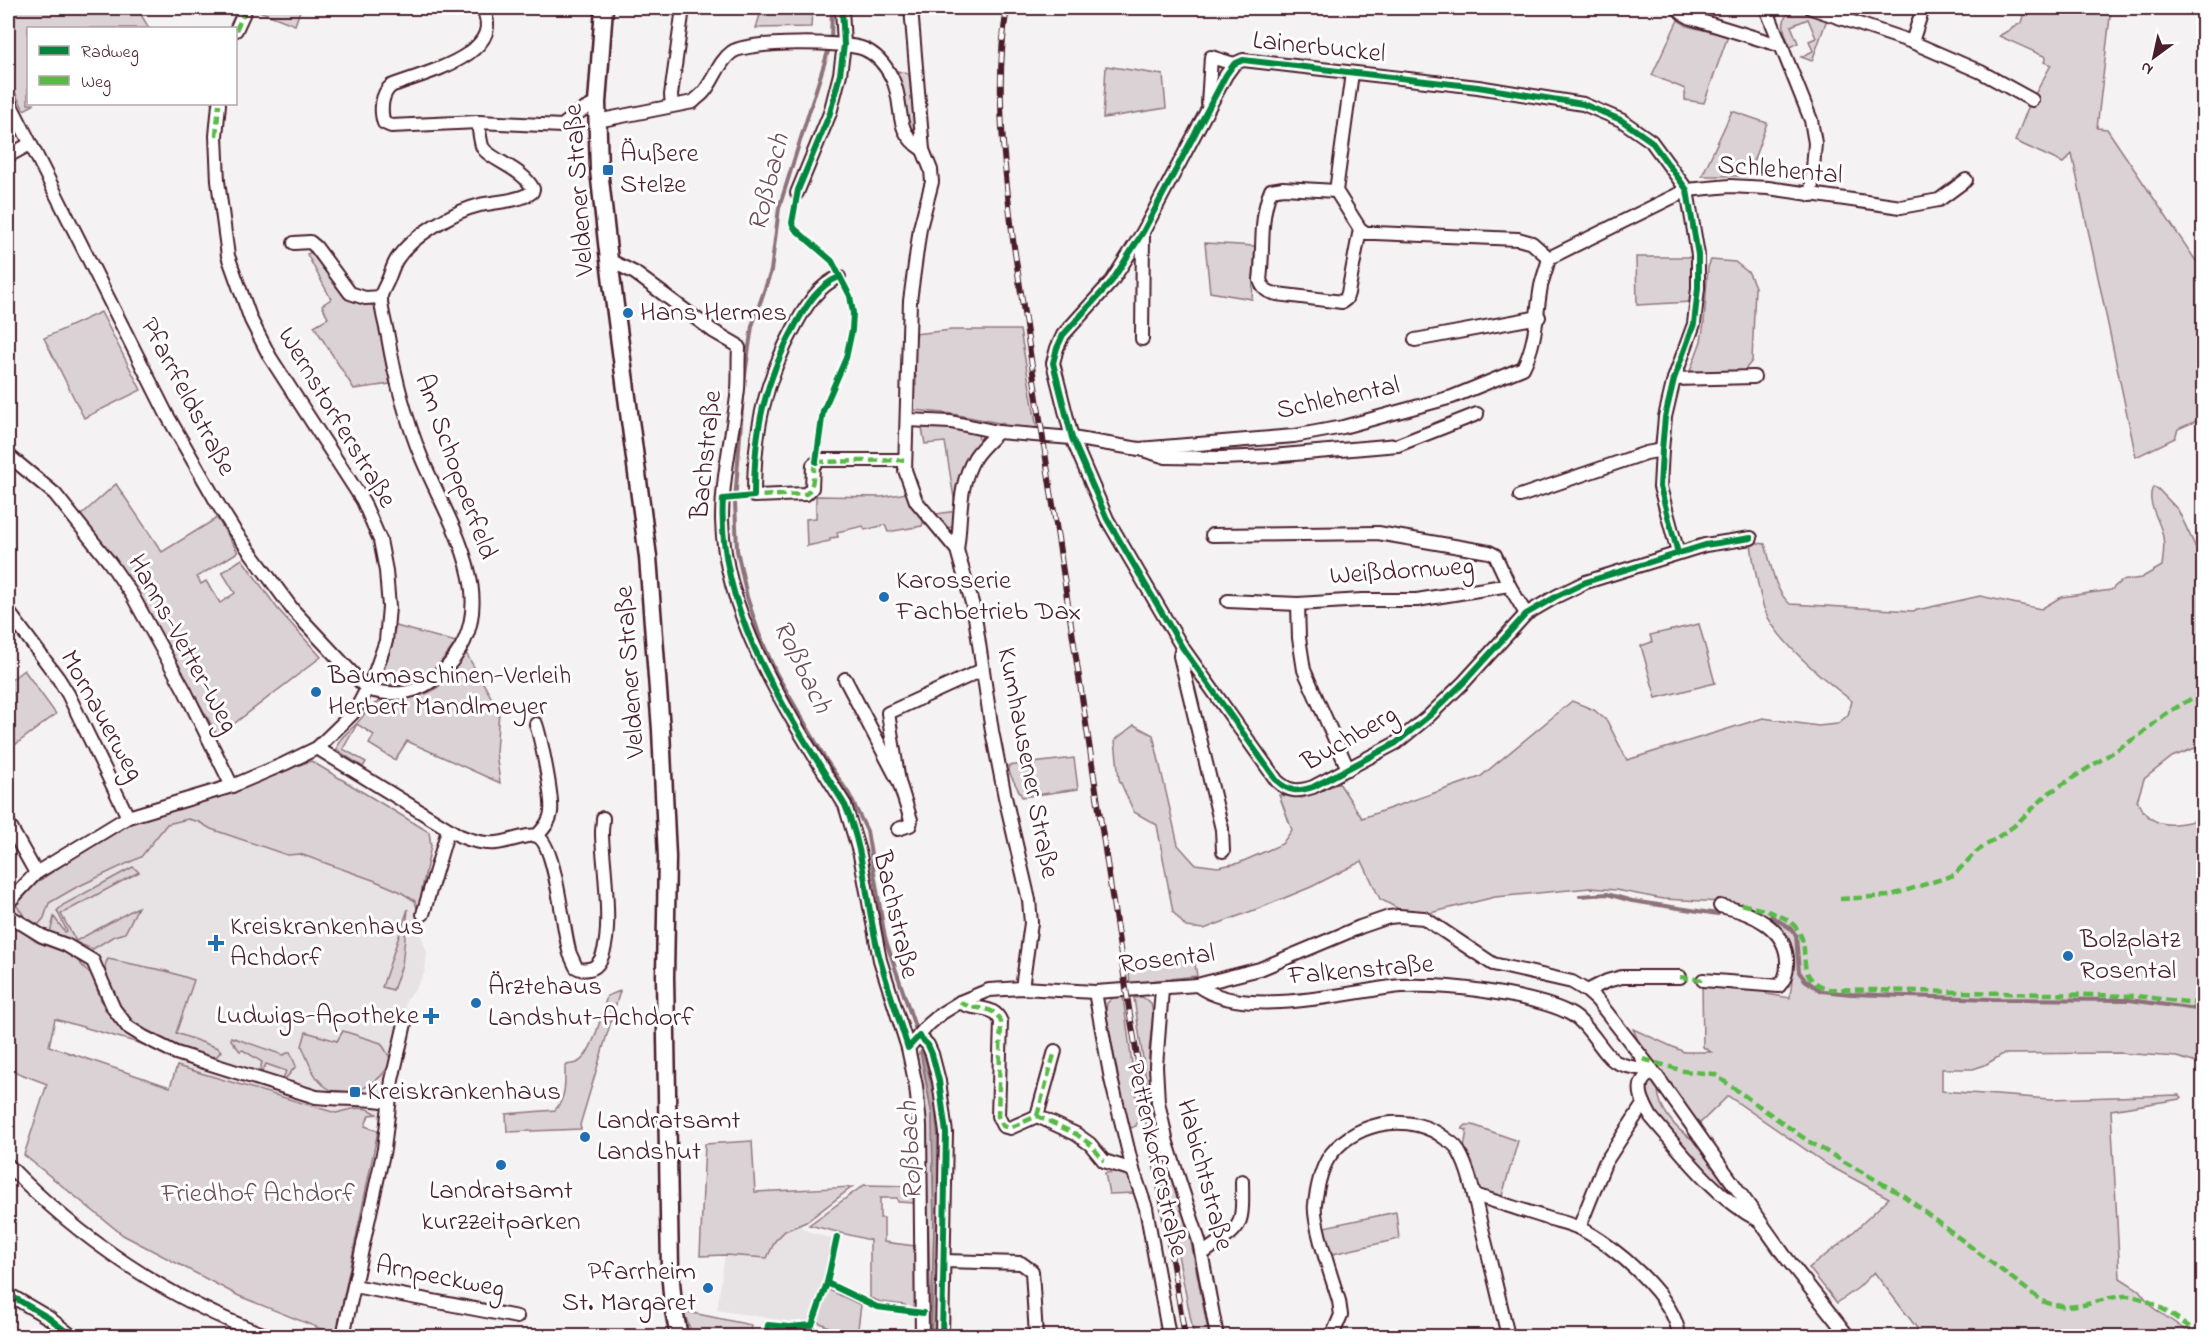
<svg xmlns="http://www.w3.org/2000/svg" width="2211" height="1344" font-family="'Indie Flower',sans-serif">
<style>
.built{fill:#e7e2e3}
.green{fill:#dbd2d5;stroke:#927880;stroke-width:1.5}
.water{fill:#baa9ae;stroke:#8d727a;stroke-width:1.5}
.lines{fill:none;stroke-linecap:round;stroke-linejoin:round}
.stream{stroke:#8d727a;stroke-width:4}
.minor-casing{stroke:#4a1f2b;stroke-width:16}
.major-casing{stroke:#4a1f2b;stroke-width:21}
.minor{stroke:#fff;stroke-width:12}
.major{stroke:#fff;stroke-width:16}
.rail-casing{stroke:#4a1f2b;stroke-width:6}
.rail{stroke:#fff;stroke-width:4;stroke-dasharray:11;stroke-linecap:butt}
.quiet{stroke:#58b947;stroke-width:4.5;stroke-dasharray:9 4.5;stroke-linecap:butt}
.cycleway-casing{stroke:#fff;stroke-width:10}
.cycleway{stroke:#00873e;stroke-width:6}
.poi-dot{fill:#1f6fb2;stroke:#fff;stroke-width:2}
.labels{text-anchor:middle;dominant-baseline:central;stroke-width:6;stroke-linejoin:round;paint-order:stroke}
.street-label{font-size:27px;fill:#4a1f2b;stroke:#fff}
.poi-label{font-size:27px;fill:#4a1f2b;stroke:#fff;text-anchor:start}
.park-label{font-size:27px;fill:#6e4c56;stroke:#fff}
.water-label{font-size:28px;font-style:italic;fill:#714f59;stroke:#fff}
</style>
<rect width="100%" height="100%" fill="#f4f2f2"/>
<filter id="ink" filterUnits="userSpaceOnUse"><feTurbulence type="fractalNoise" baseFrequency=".0167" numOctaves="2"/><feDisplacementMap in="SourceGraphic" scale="12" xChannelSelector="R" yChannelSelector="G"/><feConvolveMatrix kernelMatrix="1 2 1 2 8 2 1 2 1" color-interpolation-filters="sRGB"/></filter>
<g filter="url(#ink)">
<!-- built -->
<g class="built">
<path d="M311,761l118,71 2,6 -2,24 -7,27 -2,30 1,16 6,17 -2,20 -11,19 -8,9 -1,18 -15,47 -10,53 -11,-3 -3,6 -189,-55 3,-8 -38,-14 -88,-26 -46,-22v-77l29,-37 88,-58z"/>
<path d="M800,1224l4,6 31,10 -17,61 -8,21h-17l-76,-12 8,-55 42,3 8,-17 10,-10z"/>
</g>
<!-- green -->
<g class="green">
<path d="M8,8h129l12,20h-121v76h7l-11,6 -16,-31z"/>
<path d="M255,8h46l-6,17 -41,-16z"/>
<path d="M762,8h50l-1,19 -55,1z"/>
<path d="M2024,8l28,1 1,-1h58l-14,120 10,1 89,132 7,3v154l-25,11 -3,9 -39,19 -64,-303 -9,9 -48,-22 14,-36 22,-40 -7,-3 2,-5 -47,-21 22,-13 4,-14z"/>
<path d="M1798,9l29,10 -15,42 -11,-4 12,-6 -4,-10 7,-3 -8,-19 -17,7 7,17 -8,4c-4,-12 -11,-23 -2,-34z"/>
<path d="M1678,20l9,6 41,10 -24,67 -19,-3v-11l-33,-14z"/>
<path d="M1106,66l57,9 3,33 -63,10z"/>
<path d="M894,70l15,4 6,61c-17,-15 -8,-47 -21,-65z"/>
<path d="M1732,111l35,12 -19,53h-46z"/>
<path d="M1205,243l50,3 -3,53 -42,-7z"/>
<path d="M314,251l26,37 35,19 15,77 -36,5 -40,-63 14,-8 -6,-13 9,-6 -24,-45z"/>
<path d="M1636,257h55v45l-54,3z"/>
<path d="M1711,260l24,2 14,11 6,14 -3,74 -9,11 -54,2 12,-33 3,-18 4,-56z"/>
<path d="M101,312l40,78 -57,28 -40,-80z"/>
<path d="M952,330h68l17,99 -32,-1 -1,-4 -51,-10 -39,-4 -1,-25h3v-9h-3l1,-42z"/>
<path d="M941,427l37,7 2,11 -24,81 -9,2 -11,-14 20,-3 -11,-69 -20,2 -3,-16z"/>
<path d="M116,484l46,68 55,-34 21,34 -41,25 4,7 5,-3 14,22 15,-10 -13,-21 20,-13 35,49 44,49 -103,79 -71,-123 -67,-97z"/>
<path d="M2153,487l5,2 20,21 25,53v182l-31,12 -28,22 -7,22c15,31 38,24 66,18v246l-26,-8 -58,-4 -116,1 -18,11 -12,4h-31v22l108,8 129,-4 3,2 -2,2 -69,11 9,168 19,12 13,17 42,29h-271l-49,-64 -16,16 -21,15 -28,-35 36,-28 44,-42 -61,-33 -100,-69 -30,29 -38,-56 -16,-15 -11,-25 51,23h27l-8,-5 -1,-65 61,8 4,4 23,4c3,-20 4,-40 -3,-58l-65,-38 -59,-3 -47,-9 -26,-2 -95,9 -65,16 -22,1 -28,-15 -18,-38 -51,26 -46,19 -61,23 -18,-2 -13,-15 -16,-87 -23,-13 -15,-33 -4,-39 19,-15 19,10 25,110 17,19 23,3 21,-4 43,-19 10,-14 -13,-35 23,3 37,-15 23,35 118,-41 92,-76 22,9 13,11 20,39 136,-42 55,8 19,-2 11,-9 4,-14c-26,-20 -75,-60 -87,-90 -5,-13 -13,-55 -14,-69l14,2c7,21 8,45 25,60l123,7 67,-15 61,13 20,-12 50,-7 10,-9 20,-3 21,-12c1,-9 3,-20 1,-29 -2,-16 -18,-34 -10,-50z"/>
<path d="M907,493l17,27 -2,6 -34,6 -3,-7 -20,5 -2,-4 -26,6 1,5 -8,1v3l-23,5 -1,-27 10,-1v-22l66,1z"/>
<path d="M1699,624l16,59 -59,15 -15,-52 11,-4 -2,-7z"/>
<path d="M396,626l60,16c-14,21 -49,63 -75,35v-8z"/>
<path d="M466,653l33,58 -3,41 4,31 -93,-42 -12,19 -26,-16 5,-9 -17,-11 -14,25 23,13 -3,5 -26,-17c0,-10 8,-15 15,-22 10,-8 14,-20 26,-26 17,-7 37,-2 54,-11 14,-7 25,-26 34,-38z"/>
<path d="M24,670l32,44 -48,36v-68z"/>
<path d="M1074,758l4,31 -56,8 -12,-23 -2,-8z"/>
<path d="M311,761l118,71 2,14 -9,43 -2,30 -5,-18 -16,-10 -26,-11 -73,-26 -13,1 -76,-26 -12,-7 -11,-3 -21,5 -26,33 -66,31 -26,15 -5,15 -6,7 -13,-8 -9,-12 21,-23 88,-58z"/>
<path d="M133,867l6,5 -78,42 15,27 62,-34 -13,26 -11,3 -21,13 -43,-16 4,-16 11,15 2,-1 -10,-20 6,-6z"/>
<path d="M408,909l-6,56 -9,25 -11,-3z"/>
<path d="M8,924l13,6 16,12 30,11 10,7 15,16 12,32 18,23 20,13 -87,-25 -6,27 121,41 7,-21 159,47c14,-4 29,-9 41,1l-8,1 -4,11 13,5 -42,204 -97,-39 -116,-61 -99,-80 23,-71 -39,-15v-30l6,-7 -3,-10 -3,-3z"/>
<path d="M1193,952l4,24 -67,7 -2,-22z"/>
<path d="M108,959l58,12 28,9 -18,53 42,15 3,3 -4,5 -6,1c-44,-15 -84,-23 -101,-72 -4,-8 -8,-18 -2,-26z"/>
<path d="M620,991l-40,134 1,4 -74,3 -1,-18 49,-4c11,-12 10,-26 10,-42l2,-3c3,-1 7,-1 10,-2 16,-8 25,-50 30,-67z"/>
<path d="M1114,997h9l16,119 -3,10 -5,2 -4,-3 -21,-113 1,-9z"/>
<path d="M1142,997l9,6 2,11 -4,37v18l6,50 34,113 20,104h-15l-41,-209 -19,-129z"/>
<path d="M343,1031l38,12 10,16c-6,24 -44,43 -65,28 -13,-9 -18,-27 -24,-41l4,-14 31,9z"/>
<path d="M231,1037l52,18 7,-3 6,14 -10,12 -3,1 3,-8 -20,-7 -4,8 -2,-2 2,-8 -19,-12 -3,1 -9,-11z"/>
<path d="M920,1052l12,63 2,111 -3,110 -5,-208 -9,-73z"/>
<path d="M1651,1081l7,8c0,19 18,41 34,50l53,69c-35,-26 -80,-76 -101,-115l4,-10z"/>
<path d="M1466,1125h7l45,16 -17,58 -21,-8 -2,-3 -14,-40 3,-18 -5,-1z"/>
<path d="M752,1141l3,51 97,-5 -46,35 -21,9 -10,10 -8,17 -42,-3 -25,1 5,-112z"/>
<path d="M1126,1171l9,22 -26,1 -4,-21z"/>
<path d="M864,1185l50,1v17l-16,-1 -1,-4h-17v20h4v24l31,4v59l-2,4 -5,-1 -3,-3 -24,-3 -11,-4v-58l-61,-15z"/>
<path d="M1396,1212l3,27 -71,16 -4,-28z"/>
<path d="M829,1290l32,15 -4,31h-16l-8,-7 -17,-8 10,-29z"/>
<path d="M683,1311l68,14 -2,11h-56z"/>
</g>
<!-- water -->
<path class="water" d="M921,1051l2,1 11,43 4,46v154l-2,41h-5l3,-110 -2,-111z"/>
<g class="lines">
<!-- stream -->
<g class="stream">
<path d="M744,382l8,-56 19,-55 8,-63 52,-166 1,-34"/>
<path d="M743,395l-8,107 2,48 10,47 12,37 17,39 50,87 23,34 18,37 18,107 32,95"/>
<path d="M1580,896l27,-2 25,7 86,13"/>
<path d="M1771,916l19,12 6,7 3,37 6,8 16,11 30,3 140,5 138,1 75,10"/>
</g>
<!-- minor casing -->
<g class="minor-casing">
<g id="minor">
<path d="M911,8l12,142 8,20 1,12 -12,46 -10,73 -5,169 11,31 41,49 17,60 18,121 13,66 24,103 2,23 -9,65"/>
<path d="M1678,8l4,5 9,5 91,28"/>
<path d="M1766,8l45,112 4,23 -4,52"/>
<path d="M1811,8l101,34 69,30 51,28"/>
<path d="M236,30l10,-22"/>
<path d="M1912,42l11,-34"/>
<path d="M1352,73l-16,118 24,38 6,4h9l143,6 14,4 17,15"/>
<path d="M8,99l159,316 52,91 15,24 59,80 74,79"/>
<path d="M1208,104l3,-47 23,7"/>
<path d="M672,105l-1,-10 12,-87"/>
<path d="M597,121l96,-19c3,-3 7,-6 10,-9 11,-12 15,-31 29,-41 17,-11 112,-11 132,-3 12,5 22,17 28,29 14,28 -1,52 31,72"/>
<path d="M478,122l-87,4 -7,-3c-4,-12 -3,-29 7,-37 29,-12 118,-31 91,-78"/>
<path d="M8,156l22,-12"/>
<path d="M1336,191l-53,-3 -12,2c-12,28 -7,60 -11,90 3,9 7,12 17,14l65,8 4,-3 2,-6 12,-64"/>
<path d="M797,193l33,-80 10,-39 4,-29 -2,-37"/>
<path d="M294,243l16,-1 6,5 34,46 15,5 16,-1"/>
<path d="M609,260l26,13 78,58 24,14 2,3c-1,14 0,28 -1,41 -5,44 -16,87 -16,131 2,100 72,203 123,285l15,50 20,105 28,88 8,38 4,39 2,211"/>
<path d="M839,277c-20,8 -33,29 -43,47 -32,58 -42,106 -42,172l52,-2 6,-6 1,-23 7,-5h84"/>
<path d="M1142,339l1,-106"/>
<path d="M1415,340l124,-23"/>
<path d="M1674,379l80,-2"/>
<path d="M908,420l43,2 47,10 74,6 67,11 155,-13 49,-9 109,-30 71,-29c14,-27 13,-54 18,-82 2,-9 6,-19 8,-28l138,-68 43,-4 38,2 133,19 38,-7 27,-20"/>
<path d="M1143,450l23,7 55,1 50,-2 127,-11 79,-31"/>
<path d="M8,455l47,39 55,69 22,32 53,96 47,95"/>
<path d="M1520,496l126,-43 16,-3"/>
<path d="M1212,535l166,-2 111,19 6,3 14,30 17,29"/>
<path d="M957,550c5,-32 0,-63 18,-93 6,-9 15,-17 23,-25"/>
<path d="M1678,553l-18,-66 2,-37 3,-33 9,-38 20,-55 4,-36v-33l-11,-65 -36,-49 -30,-21 -38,-16 -105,-17 -235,-27 -9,4 -8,11 -83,157 -31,49 -49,54 -6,13 -4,15 19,75 35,81 75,128 95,134c12,11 21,11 36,6l83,-44 33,-27 35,-34 62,-68 31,-18 29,-14 119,-37 46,-7"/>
<path d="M1228,601l70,3 64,-4h55l92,-15"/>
<path d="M1298,604l1,34 5,32 44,99"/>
<path d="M8,611l50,67 10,16 60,123"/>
<path d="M1182,647l-2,9 42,173 1,22"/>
<path d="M845,679l54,103 12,38 -1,5 -12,4"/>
<path d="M367,689c26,8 52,5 72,-14 71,-65 12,-147 -17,-216 -16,-39 -27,-81 -34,-122 -2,-12 -8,-29 -7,-41 1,-5 5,-11 7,-16 3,-7 5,-15 9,-21 15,-23 57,-48 83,-54 14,-3 41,-4 52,-13l1,-3c-11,-22 -46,-30 -51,-43 -2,-7 -3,-16 -4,-24l84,4 19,-15 16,-8"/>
<path d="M536,724c5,15 17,73 15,88 -1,10 -8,17 -14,24"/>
<path d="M317,748l143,88c12,5 23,8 36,7 9,0 34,-10 41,-7 19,8 26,97 33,118 2,4 4,9 6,13 5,3 7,3 13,2 32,-5 12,-113 13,-137 0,-4 1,-9 1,-14"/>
<path d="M899,782l-11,-69 94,-43"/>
<path d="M8,823l28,50"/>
<path d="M8,903l28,-30 92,-56 104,-31 52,-22 33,-16 35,-34 8,-12 14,-27 12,-34 3,-34 -3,-36 -6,-31 -17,-39 -93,-144 -19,-37 -23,-64 -10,-75 -2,-45 3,-32"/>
<path d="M423,914l25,-84"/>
<path d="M8,915l34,21 24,9 27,16 21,48 14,18 16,10 32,16 140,44c25,3 49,0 73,5"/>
<path d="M1703,980l76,6c6,-6 8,-13 8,-21 2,-37 -36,-53 -67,-59"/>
<path d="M1197,985c44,34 142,9 195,2 13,-2 27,-1 41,-1 33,1 114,12 141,30 16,10 30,40 42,46 11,6 24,6 36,8"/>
<path d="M1162,989l-6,77 2,36 9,41 32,98 18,95"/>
<path d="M1587,991l20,-10 15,-4h58"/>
<path d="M1095,992l16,87 22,91 13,38 23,128"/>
<path d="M960,1002c13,10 34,1 41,20l-3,94 5,10 7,2 27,-12 39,18 14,10 14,17 29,9"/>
<path d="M919,1036l9,9 4,9 7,27 7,52 -4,203"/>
<path d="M908,1048l20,-23 14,-12 18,-11 29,-12 33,-2 73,4 102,-7 63,-16 100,-42 29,-10 10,-1 25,2 69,46 79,18 15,9 10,9 59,75 128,180 64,81"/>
<path d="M1652,1070c-3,4 -8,8 -10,12 -5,11 4,25 9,35 31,36 65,81 107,103"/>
<path d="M1037,1116l18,-65"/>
<path d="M8,1165c71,74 163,136 260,171"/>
<path d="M1474,1195c24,7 47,15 70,22 12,4 25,6 35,11 34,16 97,70 100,108"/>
<path d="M1579,1228l26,-65 39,-60"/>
<path d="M1202,1254c40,-29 41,-22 40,-73"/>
<path d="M943,1261l78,2 11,8 4,65"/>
<path d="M354,1286l163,31"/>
<path d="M8,1294l41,24 23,18"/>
<path d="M343,1336l41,-187 8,-69 14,-61"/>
<path d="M1332,1336l9,-21 -2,-14c-6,-20 -27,-79 -24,-97 2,-16 6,-38 17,-51 26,-33 81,-41 114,-14 5,3 11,7 13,13 11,19 16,48 21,69 10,39 19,77 28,115"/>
</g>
</g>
<!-- major casing -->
<g class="major-casing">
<path id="major" d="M604,8l-7,95 2,67 10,90 39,297 13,173 6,127 -2,120 5,292 3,37 6,30"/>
</g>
<!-- minor -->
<use href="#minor" class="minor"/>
<!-- major -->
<use href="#major" class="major"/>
<!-- rail casing -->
<g class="rail-casing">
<path id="rail" d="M1007,8c-13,76 -3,155 6,232l117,775 55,321"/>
</g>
<!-- rail -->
<use href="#rail" class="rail"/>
<!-- quiet -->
<g class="quiet">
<path d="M236,30l10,-22"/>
<path d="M216,136l3,-32"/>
<path d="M816,462l88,-2"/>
<path d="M754,491v5l52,-2c10,-8 6,-24 10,-35"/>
<path d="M1840,899l49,-3 65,-21 22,-23 38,-26 35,-33 91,-58 24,-20 40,-24"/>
<path d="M1741,904c18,5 49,10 58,28 13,23 -7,45 30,57l307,7 68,8"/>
<path d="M1680,977l23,3"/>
<path d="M960,1002c13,10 34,1 41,20l-3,94 5,10 7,2 27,-12 39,18 14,10 14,17"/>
<path d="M1643,1059l41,12 30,3 94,67 96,55 138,105c36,14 48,-2 82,-5 23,-2 59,26 77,40"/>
<path d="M1037,1116l18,-65"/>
</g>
<!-- cycleway casing -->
<g class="cycleway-casing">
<g id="cycleway">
<path d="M839,277c-20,8 -33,29 -43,47 -32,58 -42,106 -42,172l-31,3c-7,113 65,215 122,306 21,49 21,104 35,154 8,30 19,60 28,89l11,-12 9,9 4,9 7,27 7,52 -4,203"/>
<path d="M816,462l7,-51 23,-53 6,-28 1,-17 -3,-17 -18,-35 -37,-32 -3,-6 6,-33 32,-77 10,-39 4,-29 -2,-37"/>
<path d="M1678,553l-18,-66 2,-37 3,-33 9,-38 20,-55 4,-36v-33l-11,-65 -36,-49 -30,-21 -38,-16 -105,-17 -235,-27 -9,4 -8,11 -83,157 -31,49 -49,54 -6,13 -4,15 19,75 35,81 75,128 95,134c12,11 21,11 36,6l83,-44 33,-27 35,-34 62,-68 31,-18 29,-14 119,-37 46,-7"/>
<path d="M827,1283l50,24 46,6"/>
<path d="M8,1294l41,24 23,18"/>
<path d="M766,1336l2,-11 21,2 23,-2 15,-42 10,-46"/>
</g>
</g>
<!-- cycleway -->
<use href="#cycleway" class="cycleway"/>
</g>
</g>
<!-- markers -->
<g class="poi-dot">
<rect x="602" y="164" width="12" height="12" rx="3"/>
<circle cx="628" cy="313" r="6"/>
<circle cx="884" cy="597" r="6"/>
<circle cx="316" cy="692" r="6"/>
<path d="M213 934h6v6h6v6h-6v6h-6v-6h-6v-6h6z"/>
<circle cx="2068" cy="956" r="6"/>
<circle cx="476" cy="1003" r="6"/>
<path d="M428 1007h6v6h6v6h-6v6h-6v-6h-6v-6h6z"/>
<rect x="349" y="1086" width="12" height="12" rx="3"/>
<circle cx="585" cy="1137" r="6"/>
<circle cx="501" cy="1165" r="6"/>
<circle cx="708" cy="1288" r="6"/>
</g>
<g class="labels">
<!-- street labels -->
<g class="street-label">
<text transform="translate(1319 48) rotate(6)">Lainerbuckel</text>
<text transform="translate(1780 171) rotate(5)">Schlehental</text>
<text transform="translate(580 190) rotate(-94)">Veldener Straße</text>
<text transform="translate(187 397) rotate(62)">Pfarrfeldstraße</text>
<text transform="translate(1338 399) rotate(-12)">Schlehental</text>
<text transform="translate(336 418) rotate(59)">Wernstorferstraße</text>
<text transform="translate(707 455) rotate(-84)">Bachstraße</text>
<text transform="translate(455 467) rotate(70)">Am Schopperfeld</text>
<text transform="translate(1402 572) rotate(-4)">Weißdornweg</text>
<text transform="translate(182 644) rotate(61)">Hanns-Vetter-Weg</text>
<text transform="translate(631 672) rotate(-94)">Veldener Straße</text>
<text transform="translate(101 716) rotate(61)">Mornauerweg</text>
<text transform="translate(1350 739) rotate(-30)">Buchberg</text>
<text transform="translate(1027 763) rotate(79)">Kumhausener Straße</text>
<text transform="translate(895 915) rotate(77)">Bachstraße</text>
<text transform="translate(1167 960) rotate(-7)">Rosental</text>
<text transform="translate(1361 971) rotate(-5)">Falkenstraße</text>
<text transform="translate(1156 1159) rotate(77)">Pettenkoferstraße</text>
<text transform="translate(1204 1175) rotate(75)">Habichtstraße</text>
<text transform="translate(440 1278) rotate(11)">Arnpeckweg</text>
</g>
<!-- poi labels -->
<g class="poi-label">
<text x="620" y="154">Äußere<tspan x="620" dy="31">Stelze</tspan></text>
<text x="640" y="313">Hans Hermes</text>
<text x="896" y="581">Karosserie<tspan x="896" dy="31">Fachbetrieb Dax</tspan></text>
<text x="328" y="676">Baumaschinen-Verleih<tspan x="328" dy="31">Herbert Mandlmeyer</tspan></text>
<text x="230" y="927">Kreiskrankenhaus<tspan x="230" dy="31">Achdorf</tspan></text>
<text x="2080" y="940">Bolzplatz<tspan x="2080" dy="31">Rosental</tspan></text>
<text x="488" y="987">Ärztehaus<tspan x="488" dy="31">Landshut-Achdorf</tspan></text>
<text x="419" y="1016" text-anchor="end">Ludwigs-Apotheke</text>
<text x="367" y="1092">Kreiskrankenhaus</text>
<text x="597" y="1121">Landratsamt<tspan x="597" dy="31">Landshut</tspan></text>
<text x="501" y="1191" text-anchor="middle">Landratsamt<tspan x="501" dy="31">kurzzeitparken</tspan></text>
<text x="696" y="1272" text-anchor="end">Pfarrheim<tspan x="696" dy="31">St. Margaret</tspan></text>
</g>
<!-- park labels -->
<g class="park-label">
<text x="258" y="1194">Friedhof Achdorf</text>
</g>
<!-- water labels -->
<g class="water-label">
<text transform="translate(770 183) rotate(-76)">Roßbach</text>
<text transform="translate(801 667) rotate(64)">Roßbach</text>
<text transform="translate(912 1151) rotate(-93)">Roßbach</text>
</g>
</g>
<!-- margin -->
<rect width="2211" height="1344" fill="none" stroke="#fff" stroke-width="30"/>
<rect x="15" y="15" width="2181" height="1314" fill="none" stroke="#4a1f2b" stroke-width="2" filter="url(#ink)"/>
<!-- legend -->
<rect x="27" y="27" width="210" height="78" fill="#ffffff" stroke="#b7a5aa" stroke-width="1.5"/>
<rect x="39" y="46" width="30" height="9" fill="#00873e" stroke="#b7a5aa" stroke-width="1.5"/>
<text x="81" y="57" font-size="18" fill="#4a1f2b">Radweg</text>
<rect x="39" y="76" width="30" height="9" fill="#58b947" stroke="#b7a5aa" stroke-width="1.5"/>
<text x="81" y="87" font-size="18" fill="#4a1f2b">Weg</text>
<!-- north arrow -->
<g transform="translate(2154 57) rotate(213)" stroke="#ffffff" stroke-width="4.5" paint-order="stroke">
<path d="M0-4.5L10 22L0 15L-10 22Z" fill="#4a1f2b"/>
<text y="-9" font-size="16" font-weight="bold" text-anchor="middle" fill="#4a1f2b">N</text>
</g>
</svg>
